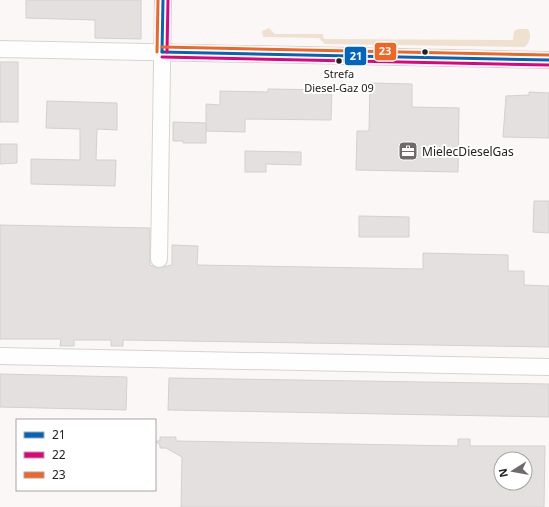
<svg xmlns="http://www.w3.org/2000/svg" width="549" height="507" font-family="'Noto Sans',sans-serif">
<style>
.green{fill:#efe1cf}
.building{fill:#e4e0df;stroke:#d3d0cf;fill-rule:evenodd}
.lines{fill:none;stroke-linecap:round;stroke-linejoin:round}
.minor-casing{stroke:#d7d3d2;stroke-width:18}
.minor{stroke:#fffefe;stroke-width:16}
.bus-1-casing{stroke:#fff;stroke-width:6}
.bus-2-casing{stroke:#fff;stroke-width:6}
.bus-3-casing{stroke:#fff;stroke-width:6}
.bus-1{stroke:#0065bd;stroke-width:3}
.bus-2{stroke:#e5007d;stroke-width:3}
.bus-3{stroke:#f26522;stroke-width:3}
.bus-dot{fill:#242020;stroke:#fff;stroke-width:1.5}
.labels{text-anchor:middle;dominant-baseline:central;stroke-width:4;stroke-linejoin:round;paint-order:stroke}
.bus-label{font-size:11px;fill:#242020;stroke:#fff}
.poi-label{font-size:12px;fill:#242020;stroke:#fff;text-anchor:start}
.line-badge{stroke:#fff;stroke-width:1.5}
.badge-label{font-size:11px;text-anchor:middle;font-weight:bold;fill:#fff}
</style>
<rect width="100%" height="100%" fill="#fcf7f7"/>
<!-- green -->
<path class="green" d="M269,28l6,6h48l1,5 189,1 1,-9 4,-2h10c4,6 2,13 -3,18l-200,-3 -6,-6 -56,-1 -1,-6z"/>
<!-- building -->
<g class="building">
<path d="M26,0h115v39l-46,-1v-18l-69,-2z"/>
<rect x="0" y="62" width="18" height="60"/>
<path d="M370,83l42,1v23l47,1 -1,64 -102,-2 1,-39h12z"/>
<path d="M268,89l64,1 -1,30 -86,-1v13l-39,-1v-27l14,1v-14l48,1z"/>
<path d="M529,92l20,1v45l-46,-1 3,-41 23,-1z"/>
<path d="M47,101l70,2v27l-20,-1 -1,31h20l-1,26 -84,-2v-25l49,1v-31l-34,-1z"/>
<path d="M173,122l33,1v20h-23v-2h-10z"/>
<path d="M0,144h17v19l-17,1z"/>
<path d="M245,151l56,1v13l-35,-1v8h-21z"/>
<path d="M534,201h15v32l-16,-1z"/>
<path d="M359,216l50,1v20h-50z"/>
<path d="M0,225l150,3v37l8,3 14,-3v-20l26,1 -1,19 226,4v-16l85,2v16h16v14l25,1v61l-426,-7v6h-12v-6h-37v6h-14l1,-7h-61z"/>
<path d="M0,374l127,3 -1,33 -126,-3z"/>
<path d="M169,378l380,6v33l-381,-7z"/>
<path d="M160,437h16v4l282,5v-7h12v7h75l-1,61h-363l1,-50 -16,-9h-6v-3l-5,-4h5zM501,459h24v24h-24z"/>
</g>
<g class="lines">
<!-- minor casing -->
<g class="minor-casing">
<g id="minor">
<path d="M0,49l549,11"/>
<path d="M159,259l4,-259"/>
<path d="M0,356l549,11"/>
</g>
</g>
<!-- minor -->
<use href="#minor" class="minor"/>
<!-- bus-1 casing -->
<g class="bus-1-casing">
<g id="bus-1">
<path d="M162,52l387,8"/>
<path d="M162,52l1,-52"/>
</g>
</g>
<!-- bus-2 casing -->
<g class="bus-2-casing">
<g id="bus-2">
<path d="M167,52l1,-52"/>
<path d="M162,57l387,8"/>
</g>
</g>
<!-- bus-3 casing -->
<g class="bus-3-casing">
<g id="bus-3">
<path d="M162,47l387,8"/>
<path d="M157,52l1,-52"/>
</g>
</g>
<!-- bus-1 -->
<use href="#bus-1" class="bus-1"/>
<!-- bus-2 -->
<use href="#bus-2" class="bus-2"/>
<!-- bus-3 -->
<use href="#bus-3" class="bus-3"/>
</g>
<!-- icons -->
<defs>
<g id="office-square" transform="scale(1)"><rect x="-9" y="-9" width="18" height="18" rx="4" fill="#706b6b" stroke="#fff"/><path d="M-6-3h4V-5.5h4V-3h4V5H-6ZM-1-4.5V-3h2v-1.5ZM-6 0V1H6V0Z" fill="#fff"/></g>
</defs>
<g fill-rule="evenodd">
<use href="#office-square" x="408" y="151"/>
</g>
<!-- markers -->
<g class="bus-dot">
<circle cx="425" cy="52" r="3.5"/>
<circle cx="339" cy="61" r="3.5"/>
</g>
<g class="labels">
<!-- bus labels -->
<g class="bus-label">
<text x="339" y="73">Strefa<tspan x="339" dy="14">Diesel-Gaz 09</tspan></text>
</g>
<!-- poi labels -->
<g class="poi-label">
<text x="422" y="151">MielecDieselGas</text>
</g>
</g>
<g class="line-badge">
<rect x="374" y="42" width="23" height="19" rx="4" fill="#f26522"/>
<rect x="344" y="46" width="23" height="20" rx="4" fill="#0065bd"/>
</g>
<g class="badge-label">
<text x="385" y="55">23</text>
<text x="356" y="60">21</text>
</g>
<!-- legend -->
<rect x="16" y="419" width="140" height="72" fill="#ffffff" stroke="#a7a6a6"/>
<rect x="24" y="432" width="20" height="6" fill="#0065bd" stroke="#a7a6a6"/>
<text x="52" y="439" font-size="12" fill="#242020">21</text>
<rect x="24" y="452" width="20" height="6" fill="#e5007d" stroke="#a7a6a6"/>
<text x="52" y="459" font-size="12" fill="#242020">22</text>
<rect x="24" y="472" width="20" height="6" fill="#f26522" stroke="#a7a6a6"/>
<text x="52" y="479" font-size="12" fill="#242020">23</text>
<!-- north arrow -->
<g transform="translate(513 471) rotate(259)"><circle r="19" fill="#ffffff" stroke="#a7a6a6"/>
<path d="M0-3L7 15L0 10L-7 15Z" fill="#706b6b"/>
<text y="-6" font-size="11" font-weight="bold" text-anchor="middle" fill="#242020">N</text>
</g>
</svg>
